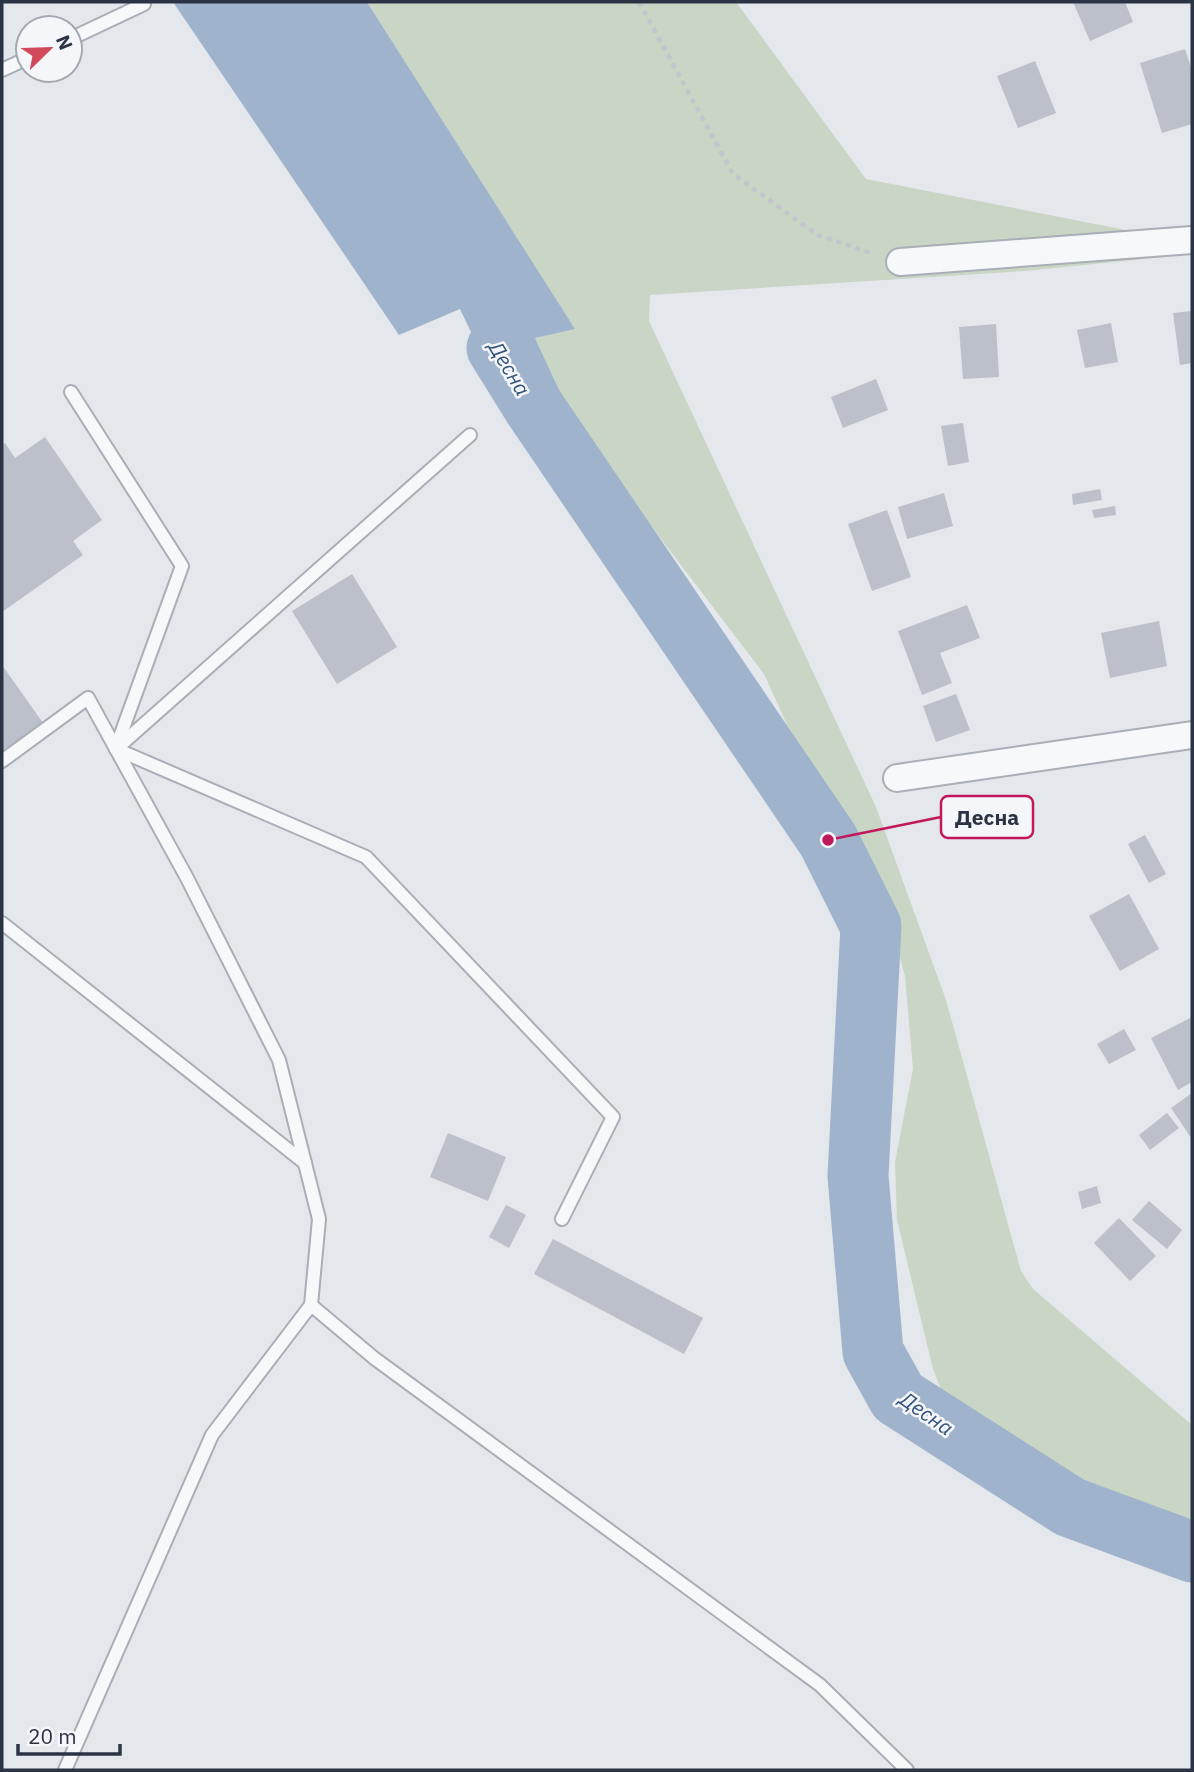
<svg xmlns="http://www.w3.org/2000/svg" width="1194" height="1772" font-family="'IBM Plex Sans',sans-serif">
<style>
.green{fill:#c9d6c5}
.water{fill:#9fb4cc}
.lines{fill:none;stroke-linecap:round;stroke-linejoin:round}
.river{stroke:#9fb4cc;stroke-width:61}
.building{fill:#bbc0ca}
.lane-casing{stroke:#a9aeb7;stroke-width:16}
.street-casing{stroke:#a9aeb7;stroke-width:30}
.path{stroke:#c2c5cb;stroke-width:4.5;stroke-dasharray:5 5;stroke-linecap:butt}
.lane{stroke:#f7f8fa;stroke-width:12}
.street{stroke:#f7f8fa;stroke-width:26}
.labels{text-anchor:middle;dominant-baseline:central;stroke-width:5;stroke-linejoin:round;paint-order:stroke}
.water-label{font-size:21px;font-style:italic;fill:#34527a;stroke:#f4f6f9}
.leader{fill:none;stroke:#c2185b;stroke-width:2.5}
.callout-dot{fill:#c2185b;stroke:#f4f6f9;stroke-width:2.5}
.callout{fill:#f4f6f9;stroke:#c2185b;stroke-width:2.5}
.callout-label{font-size:21px;text-anchor:middle;font-weight:bold;fill:#2b3445}
</style>
<rect width="100%" height="100%" fill="#e4e7ec"/>
<!-- green -->
<path class="green" d="M367,2h369l130,177 326,64v11l-167,17 -375,24 -1,26 227,486 70,193 75,271 12,18 159,136v146l-122,-64 -16,-6 -47,-36 -45,-43 -18,-25 -11,-28 -36,-149 -2,-58 18,-93 -8,-93 -16,-59 -12,-26 -63,-107 -50,-110 -167,-219 -36,-61 -26,-56 39,-10z"/>
<!-- water -->
<path class="water" d="M173,2h194l208,327 -40,9 26,56 -36,51 -65,-136 -61,26z"/>
<g class="lines">
<!-- river -->
<path class="river" d="M497,348l36,58 295,434 43,86 -13,250 15,176 25,45 172,110 122,45"/>
</g>
<!-- building -->
<g class="building">
<path d="M1073,2h52l8,20 -43,19z"/>
<path d="M1185,49l7,22v53l-30,9 -22,-70z"/>
<path d="M1035,61l21,52 -38,15 -21,-52z"/>
<path d="M1192,311v52l-12,2 -7,-52z"/>
<path d="M1111,323l7,39 -33,6 -8,-38z"/>
<path d="M996,324l3,53 -36,2 -4,-52z"/>
<path d="M876,379l12,31 -45,18 -12,-31z"/>
<path d="M963,423l6,39 -21,4 -7,-40z"/>
<path d="M45,437l57,83 -29,21 10,14 -81,57v-167l3,-2 10,15z"/>
<path d="M1100,489l2,11 -29,5 -1,-11z"/>
<path d="M944,493l9,33 -46,13 -9,-32z"/>
<path d="M1115,506l1,9 -22,3 -2,-8z"/>
<path d="M887,510l24,67 -39,14 -24,-67z"/>
<path d="M352,574l45,73 -60,37 -45,-73z"/>
<path d="M967,605l13,33 -40,15 12,30 -30,12 -24,-64z"/>
<path d="M1159,621l8,45 -57,12 -9,-45z"/>
<path d="M2,665l41,58 -41,28z"/>
<path d="M956,694l14,36 -34,12 -13,-36z"/>
<path d="M1145,835l21,39 -17,9 -21,-39z"/>
<path d="M1129,894l30,55 -39,22 -31,-55z"/>
<path d="M1192,1017v65l-14,8 -27,-52z"/>
<path d="M1124,1029l12,21 -27,14 -12,-20z"/>
<path d="M1192,1093v46l-21,-31z"/>
<path d="M1167,1113l12,15 -29,22 -11,-15z"/>
<path d="M448,1133l58,24 -18,44 -58,-24z"/>
<path d="M1097,1186l4,17 -19,6 -4,-17z"/>
<path d="M1149,1201l33,29 -15,19 -35,-29z"/>
<path d="M506,1205l20,10 -17,33 -20,-11z"/>
<path d="M1119,1218l37,38 -26,25 -36,-38z"/>
<path d="M553,1239l150,79 -19,36 -150,-80z"/>
</g>
<g class="lines">
<!-- lane casing -->
<g class="lane-casing">
<g id="lane">
<path d="M70,39l74,-35"/>
<path d="M2,70l26,-12"/>
<path d="M71,392l111,174 -65,179"/>
<path d="M116,749l250,108 247,260 -51,102"/>
<path d="M116,749l354,-314"/>
<path d="M2,761l86,-63 99,180 92,182 40,159 -8,86 63,53 446,327 87,85"/>
<path d="M2,923l303,240"/>
<path d="M65,1770l147,-335 99,-130"/>
</g>
</g>
<!-- street casing -->
<g class="street-casing">
<g id="street">
<path d="M900,262l292,-22"/>
<path d="M897,778l295,-43"/>
</g>
</g>
<!-- path -->
<path class="path" d="M639,2l94,172 85,61 56,19"/>
<!-- lane -->
<use href="#lane" class="lane"/>
<!-- street -->
<use href="#street" class="street"/>
</g>
<g class="labels">
<!-- water labels -->
<g class="water-label">
<text transform="translate(510 368) rotate(59)">Десна</text>
<text transform="translate(927 1413) rotate(35)">Десна</text>
</g>
</g>
<!-- callouts -->
<path class="leader" d="M828 840L941 817"/>
<circle class="callout-dot" cx="828" cy="840" r="7"/>
<rect class="callout" x="941" y="796" width="92" height="42" rx="7"/>
<g class="callout-label">
<text x="987" y="825">Десна</text>
</g>
<!-- border -->
<rect width="1194" height="1772" fill="none" stroke="#2b3445" stroke-width="7"/>
<!-- north arrow -->
<g transform="translate(49 49) rotate(67)"><circle r="33" fill="#f4f6f9" stroke="#a4a8b1" stroke-width="2"/>
<path d="M0-5L12 26L0 18L-12 26Z" fill="#d1495b"/>
<text y="-10" font-size="19" font-weight="bold" text-anchor="middle" fill="#2b3445">N</text>
</g>
<!-- scale -->
<path d="M18 1744v10h102v-10" fill="none" stroke="#2b3445" stroke-width="3.5"/>
<text x="28" y="1744" font-size="21" fill="#2b3445" stroke="#f4f6f9" stroke-width="5" paint-order="stroke">20 m</text>
</svg>
